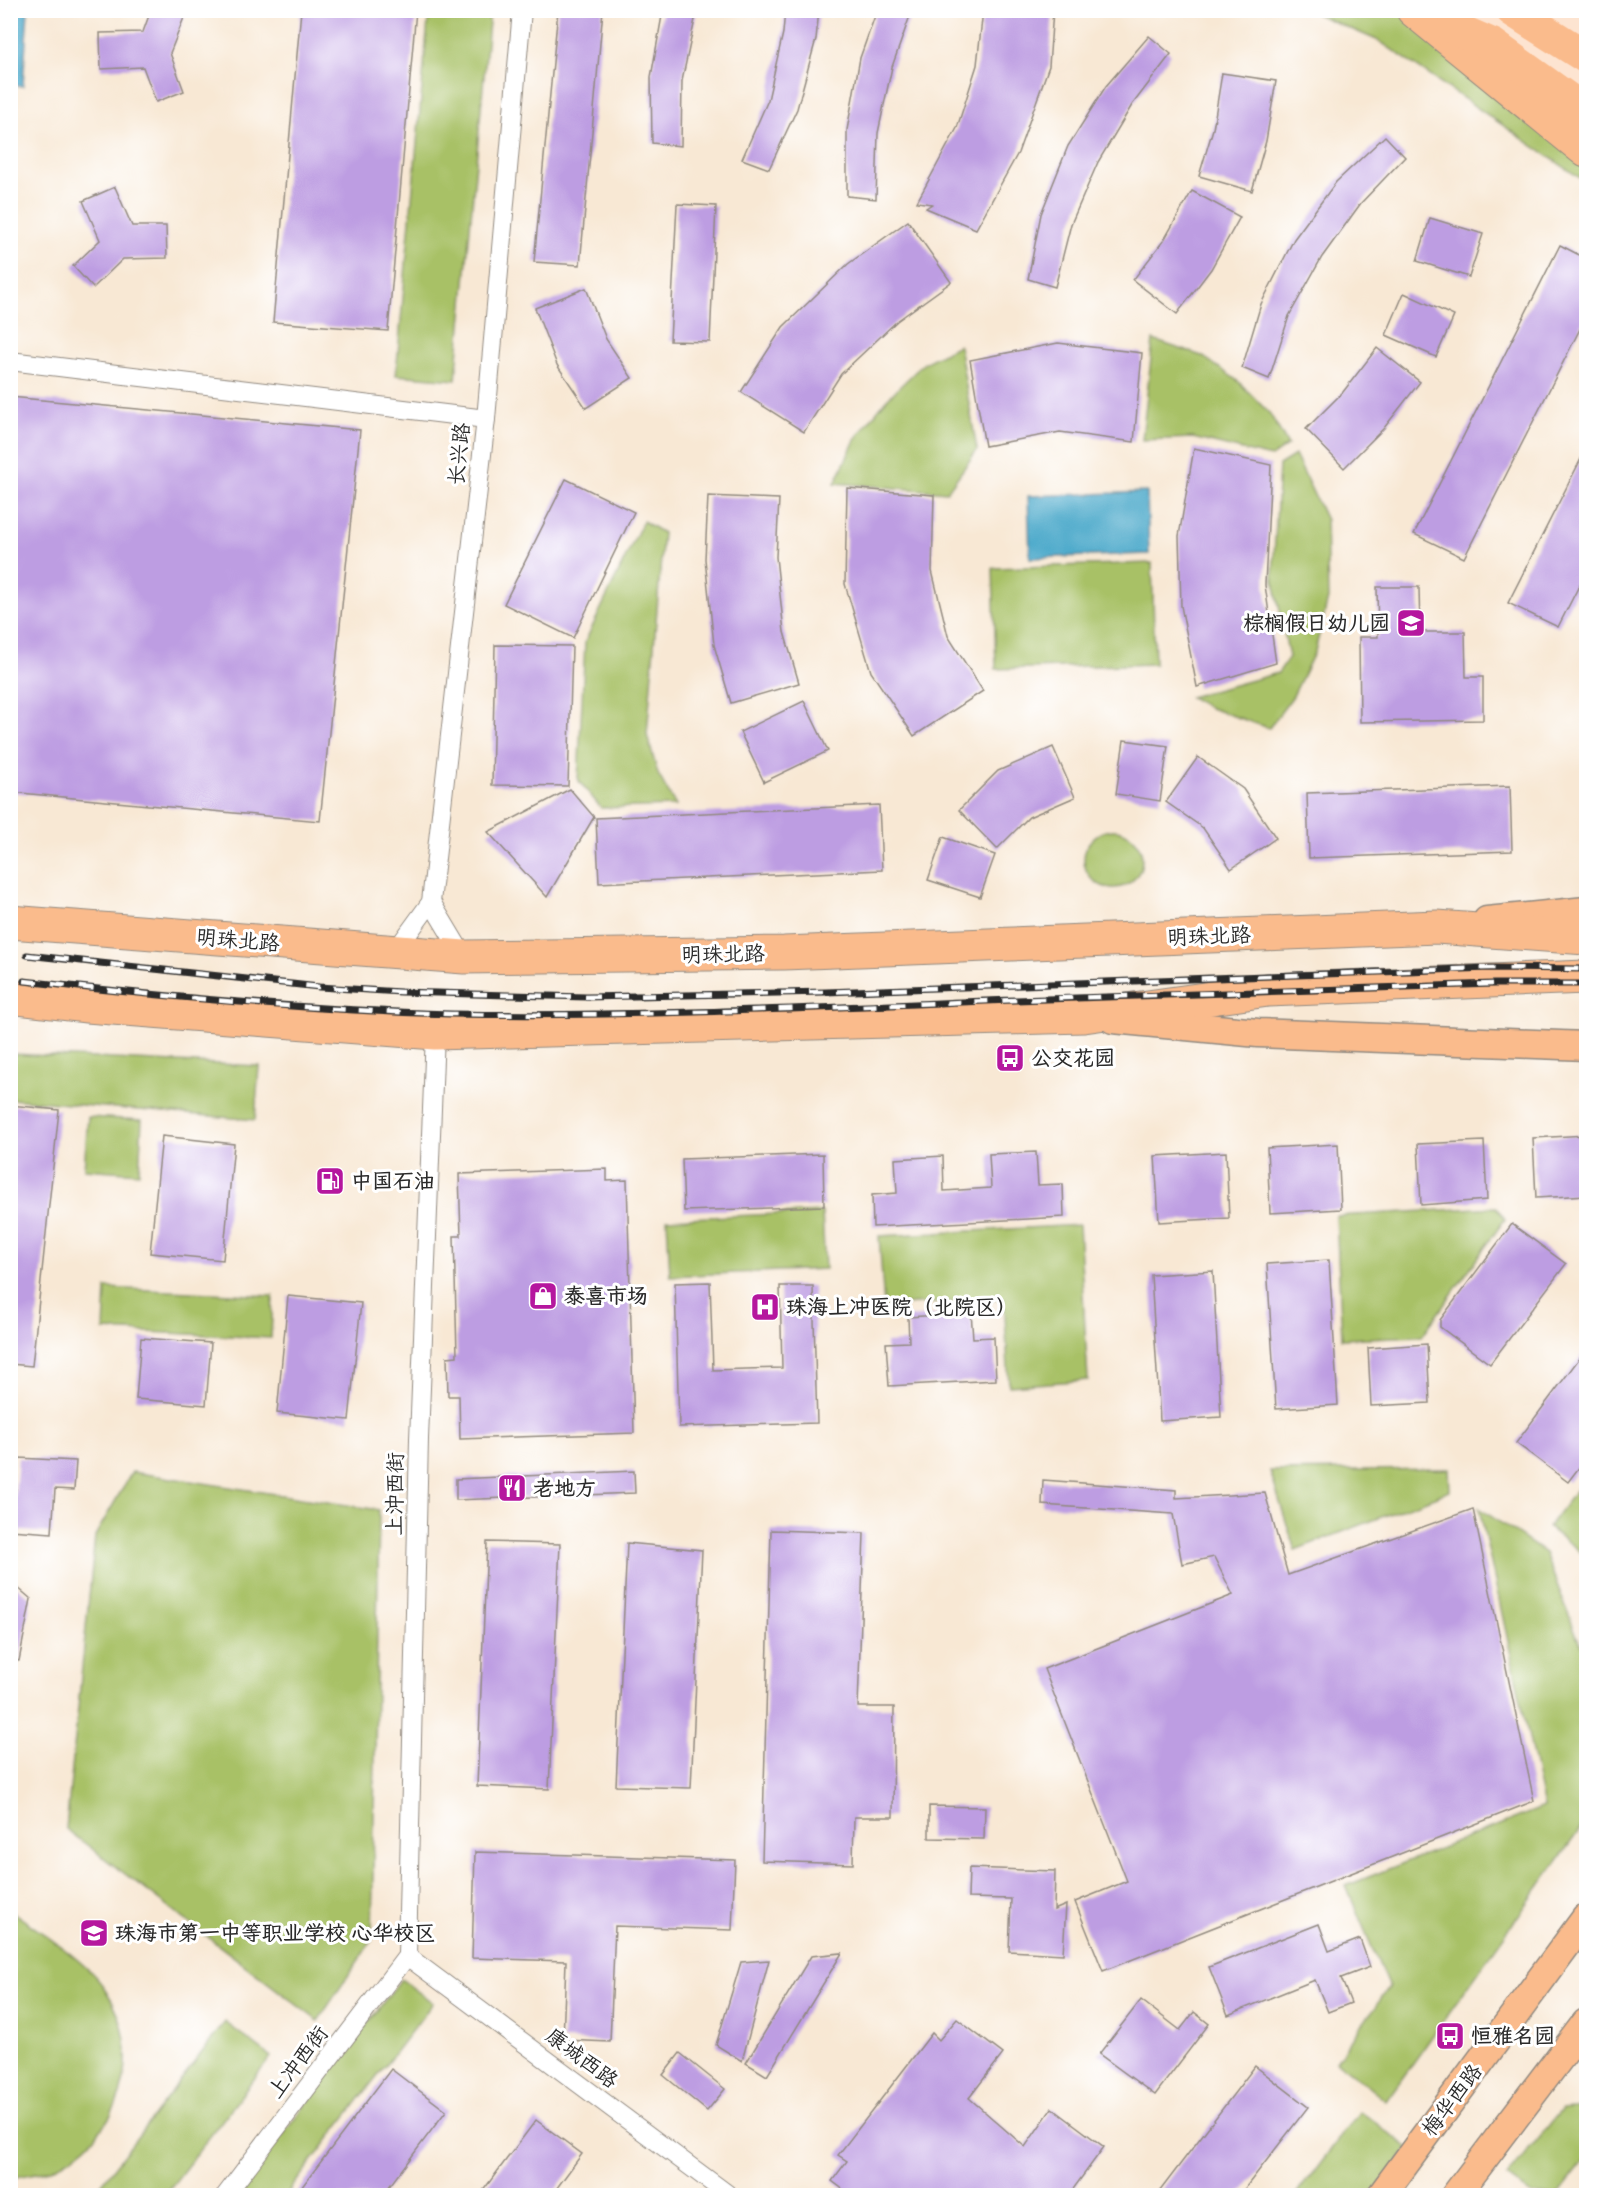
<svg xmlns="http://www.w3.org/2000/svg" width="1597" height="2206" font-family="Sriracha,'LXGW WenKai TC',sans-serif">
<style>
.green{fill:#a8c166;stroke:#6a7648;stroke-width:1.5}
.water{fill:#4ca9ca;stroke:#3c6a7a;stroke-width:1.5}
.building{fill:#bd9de2}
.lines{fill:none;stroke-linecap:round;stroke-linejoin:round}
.street-casing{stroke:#928a80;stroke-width:20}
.secondary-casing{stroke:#928a80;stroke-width:28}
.primary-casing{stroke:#928a80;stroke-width:31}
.highway-casing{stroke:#928a80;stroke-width:35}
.street{stroke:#fff;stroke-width:18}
.secondary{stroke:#fde4d1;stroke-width:26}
.primary{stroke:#fabb8c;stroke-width:28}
.highway{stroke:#fabb8c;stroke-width:33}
.rail-casing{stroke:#2b2b2b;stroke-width:7}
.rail{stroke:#fff;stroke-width:4.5;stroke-dasharray:14;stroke-linecap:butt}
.labels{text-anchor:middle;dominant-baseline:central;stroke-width:6;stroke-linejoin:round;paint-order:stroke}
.street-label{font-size:21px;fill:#2b2b2b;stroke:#fff}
.poi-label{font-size:21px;font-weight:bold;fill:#2b2b2b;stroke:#fff;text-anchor:start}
</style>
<rect width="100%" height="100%" fill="#fff"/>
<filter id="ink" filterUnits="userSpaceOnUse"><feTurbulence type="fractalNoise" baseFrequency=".0167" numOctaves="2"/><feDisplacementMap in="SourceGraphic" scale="12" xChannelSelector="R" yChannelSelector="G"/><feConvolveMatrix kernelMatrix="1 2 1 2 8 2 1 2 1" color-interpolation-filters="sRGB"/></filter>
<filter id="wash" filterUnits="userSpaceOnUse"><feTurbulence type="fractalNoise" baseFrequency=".008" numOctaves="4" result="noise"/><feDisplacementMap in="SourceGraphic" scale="24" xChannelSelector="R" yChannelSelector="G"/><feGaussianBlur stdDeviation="1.35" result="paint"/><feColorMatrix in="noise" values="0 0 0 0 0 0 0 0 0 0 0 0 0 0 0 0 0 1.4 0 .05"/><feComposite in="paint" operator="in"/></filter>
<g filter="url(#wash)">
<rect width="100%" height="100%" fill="#f8e8d4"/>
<!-- green -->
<g class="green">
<path d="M429,10l61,1 -34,369 -60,-5z"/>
<path d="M1429,10l157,109v63l-207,-141 -70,-30z"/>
<path d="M1153,340l49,16 36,25 32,33 18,31 -17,12 -78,-19 -51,2z"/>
<path d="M959,345l18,105 -30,42 -112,-9 21,-45 30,-38 38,-37z"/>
<path d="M1295,455l31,65 2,79 -13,52 -22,45 -24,32 -59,-20 -20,-11 88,-24 11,-16 -16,-81 6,-111z"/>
<path d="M643,521l20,12 -16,202 11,39 18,32 -75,2 -23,-28 7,-138z"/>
<path d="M1152,563l3,101 -159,5 -3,-101z"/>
<circle cx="1113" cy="859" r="29"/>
<path d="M11,1054l248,12 -4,54 -244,-21z"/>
<path d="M88,1117l54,3 -3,53 -55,-4z"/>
<path d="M1496,1207l9,12 -83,117 -80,3 -6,-123z"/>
<path d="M822,1212l3,57 -155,7 -3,-57z"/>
<path d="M1079,1225l9,155 -79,6 -5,-87 -120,7 -5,-70z"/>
<path d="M106,1288l167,8 -2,42 -167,-8z"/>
<path d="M1449,1469l1,22 -155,59 -25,-79z"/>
<path d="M132,1472l247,38 -7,430 -54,81 -252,-192 29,-293z"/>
<path d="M1586,1477v79l-38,-29z"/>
<path d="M1479,1508l66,45 35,91 6,6v171l-200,280 -50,-40 53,-73 -43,-102 198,-79z"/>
<path d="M10,1910c27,20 78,52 95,79 44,65 16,149 -54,180 -13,5 -27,6 -40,9z"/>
<path d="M401,1979l32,24 -147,192 -50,1z"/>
<path d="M225,2022l46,35 -106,138h-72z"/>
<path d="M1586,2107v52l-28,36h-26l-25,-18 55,-68z"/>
<path d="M1360,2111l49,37 -37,47 -77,1z"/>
</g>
<!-- water -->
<g class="water">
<path d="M10,11h18l-5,75 -12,-1z"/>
<path d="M1147,492l2,62 -119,4 -2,-62z"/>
</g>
<g id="blocks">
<!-- building -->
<g class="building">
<path d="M151,10h36l-17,43 14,38 -28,11 -13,-35 -42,2 -1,-36 43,-1z"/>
<path d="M301,10h115l-28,321 -115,-9z"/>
<path d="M558,10h45l-23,255 -46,-3z"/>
<path d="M663,10h34l-15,71 -1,65 -29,-3 -1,-66z"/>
<path d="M785,10h34l-3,29 -19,70 -28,60 -27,-10 26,-59 15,-67z"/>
<path d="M877,10h35l-20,57 -14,66 -2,66 -29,-3v-66l13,-72z"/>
<path d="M983,10h70l-4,56 -31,87 -42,76 -50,-21 6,-4 -15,-2 40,-74 20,-63z"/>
<path d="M1149,36l22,18 -39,51 -34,57 -27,62 -16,63 -27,-8 13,-65 27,-68 38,-60z"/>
<path d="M1222,73l54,8 -10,60 -14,50 -53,-15 14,-47z"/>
<path d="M1385,136l20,21 -44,46 -39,54 -33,59 -20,63 -27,-11 19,-64 33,-65 42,-57z"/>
<path d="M115,187l17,39h34l1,32 -44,1 -30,29 -20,-22 27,-26 -17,-39z"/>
<path d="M1192,191l48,26 -29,52 -34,45 -44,-34 31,-40z"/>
<path d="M677,204l39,2 -6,136 -40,-1z"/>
<path d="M1430,218l53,16 -14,43 -52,-16z"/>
<path d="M908,221l43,61 -54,39 -56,53 -37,58 -63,-40 42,-65 65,-63z"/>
<path d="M1560,245l27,14v56l-123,243 -50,-24z"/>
<path d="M586,288l20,51 26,39 -46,30 -29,-43 -22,-57z"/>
<path d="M1404,293l50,23 -18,41 -50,-22z"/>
<path d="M1058,343l84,10 -8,89 -74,-10 -75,14 -15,-86z"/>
<path d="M1377,348l43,34 -36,46 -40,40 -38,-39 37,-37z"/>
<path d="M10,397l350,33 -40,391 -310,-29z"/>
<path d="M1587,447v123l-29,57 -50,-24z"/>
<path d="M1194,448l77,17 -6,120 11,78 -79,24 -16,-81 -2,-70z"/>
<path d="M566,479l68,33 -61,126 -69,-34z"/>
<path d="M847,488l87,7 -2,76 16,65 35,55 -69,45 -43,-64 -26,-88z"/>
<path d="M708,496l71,3 -3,58 8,75 15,51 -68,20 -17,-58 -9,-86z"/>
<path d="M1377,587h42l1,45h45l1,45h17v43l-123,2 -1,-85h19z"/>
<path d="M495,645l77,1 -4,140 -76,-1z"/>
<path d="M804,701l24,50 -64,31 -24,-50z"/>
<path d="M1124,740l44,6 -8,55 -44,-7z"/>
<path d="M1053,747l22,50 -46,20 -32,32 -38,-39 39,-39z"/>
<path d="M1198,757l45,32 33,49 -45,31 -28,-41 -37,-26z"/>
<path d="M1510,786l2,65 -203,7 -2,-65z"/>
<path d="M570,789l24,28 -47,80 -59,-65z"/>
<path d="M879,805l3,65 -283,13 -3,-65z"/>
<path d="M943,837l52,18 -15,42 -52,-17z"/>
<path d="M10,1105l49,5 -27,256 -22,-2z"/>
<path d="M1587,1135v60l-51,3 -3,-60z"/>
<path d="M162,1136l72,8 -11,116 -73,-7z"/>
<path d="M1484,1141l3,59 -66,5 -3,-61z"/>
<path d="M1338,1144l3,65 -71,4 -3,-65z"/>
<path d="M1036,1152l2,33 25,-1 1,33 -191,10 -1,-32 25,-2 -2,-34 48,-3 1,35 47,-3 -2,-34z"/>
<path d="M1226,1152l3,66 -70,4 -4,-66z"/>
<path d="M823,1154l1,52 -140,5 -2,-52z"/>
<path d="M607,1169v12l20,-1 7,253 -174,6 -1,-43h-11l-1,-39 10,-1 -3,-120h7l-2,-62z"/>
<path d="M1512,1224l54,40 -76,100 -50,-37v-7z"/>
<path d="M1329,1260l9,145 -62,4 -9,-145z"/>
<path d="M1213,1271l8,146 -61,4 -9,-146z"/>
<path d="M710,1282l3,88 69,-2 -2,-82h33l4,137 -138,4 -4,-144z"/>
<path d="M288,1296l73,7 -12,117 -72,-7z"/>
<path d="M971,1313l2,25 21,-1 2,43 -107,6 -3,-43 23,-1 -1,-25z"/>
<path d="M141,1338l70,5 -5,62 -70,-6z"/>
<path d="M1427,1344l3,59 -59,3 -3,-58z"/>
<path d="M1587,1348v109l-19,25 -52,-39z"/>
<path d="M18,1458l58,3 -2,29 -19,-1 -3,44 -42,-3v-24l4,1z"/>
<path d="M634,1471l1,22 -179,7v-21z"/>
<path d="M1043,1480l133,10v8l89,-5 23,82 185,-66 61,292 -431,170 -28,-69 52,-21 -83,-212 189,-74 -19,-38 -32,7 -9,-50 -131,-9z"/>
<path d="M771,1530l93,3 -6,174h36l-1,110h-39l-1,47 -91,-3z"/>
<path d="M487,1542l73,2 -11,245 -72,-3z"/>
<path d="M627,1543l75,7 -11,238 -75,-2z"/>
<path d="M10,1581l21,18 -12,62 -9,-1z"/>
<path d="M929,1806l56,1 -1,32 -55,-1z"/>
<path d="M475,1852l260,8 -3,70 -117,-4 -5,116 -47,-2 3,-79 -94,-3z"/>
<path d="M969,1868l86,3 -1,39 12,-5 -3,49 -54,-3 2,-52 -43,-1z"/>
<path d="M1319,1924l10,27 31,-12 10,28 -29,11 10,25 -23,9 -13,-32 -87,35 -19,-48z"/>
<path d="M842,1953l-75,123 -21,-13 65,-107z"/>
<path d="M769,1960l-27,101 -26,-16 25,-83z"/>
<path d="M1141,2000l39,30 14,-18 15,12 -54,71 -56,-41z"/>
<path d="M957,2019l46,35 -34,44 56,49 27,-39 52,39 -36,49h-216l-20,-15 15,-20 -9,-6 94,-122 7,7z"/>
<path d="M680,2053l45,36 -18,22 -44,-36z"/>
<path d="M1255,2066l53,41 -69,89h-83z"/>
<path d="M391,2069l55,42 -64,85h-87z"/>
<path d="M536,2120l46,34 -31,42h-72z"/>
</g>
</g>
</g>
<g filter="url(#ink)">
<use href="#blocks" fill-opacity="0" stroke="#928a80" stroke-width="1.5"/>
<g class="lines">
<!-- street casing -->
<g class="street-casing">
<g id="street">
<path d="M10,361l476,58"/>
<path d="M431,902l33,55"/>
<path d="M394,953l37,-51 55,-483 36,-409"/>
<path d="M407,1956l12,-517 16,-406"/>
<path d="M407,1956l323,240"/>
<path d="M225,2196l182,-240"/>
</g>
</g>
<!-- secondary casing -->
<g class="secondary-casing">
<g id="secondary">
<path d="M1476,10l110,76"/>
<path d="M1558,10l28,18"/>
</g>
</g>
<!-- primary casing -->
<g class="primary-casing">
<g id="primary">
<path d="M1487,921l99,-10"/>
<path d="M1113,1019l145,14 328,13"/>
<path d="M1381,2196l205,-278"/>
<path d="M1455,2196l131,-173"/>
</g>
</g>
<!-- highway casing -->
<g class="highway-casing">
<g id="highway">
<path d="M1413,10l173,141"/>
<path d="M1512,10l74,47"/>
<path d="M1454,28l39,17 93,67"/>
<path d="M10,922l454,35 320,-4 653,-26 149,11"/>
<path d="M10,997l77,9 348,27 649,-17 184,-26 318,-13"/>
</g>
</g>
<!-- street -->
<use href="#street" class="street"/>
<!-- secondary -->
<use href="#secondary" class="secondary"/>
<!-- primary -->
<use href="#primary" class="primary"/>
<!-- highway -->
<use href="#highway" class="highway"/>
<!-- rail casing -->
<g class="rail-casing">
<g id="rail">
<path d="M27,955l292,32 82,5 185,5 240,-5 664,-24 96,1"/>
<path d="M24,981c142,16 284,29 427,33 170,3 341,-5 511,-12 177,-7 354,-12 532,-18h92"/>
</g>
</g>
<!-- rail -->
<use href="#rail" class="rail"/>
</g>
</g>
<!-- icons -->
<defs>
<g id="school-square" transform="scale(1.5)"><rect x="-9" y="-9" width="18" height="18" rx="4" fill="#b5179e" stroke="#fff"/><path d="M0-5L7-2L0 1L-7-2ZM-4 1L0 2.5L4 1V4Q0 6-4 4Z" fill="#fff"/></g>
<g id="bus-square" transform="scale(1.5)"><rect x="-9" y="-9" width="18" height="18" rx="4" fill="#b5179e" stroke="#fff"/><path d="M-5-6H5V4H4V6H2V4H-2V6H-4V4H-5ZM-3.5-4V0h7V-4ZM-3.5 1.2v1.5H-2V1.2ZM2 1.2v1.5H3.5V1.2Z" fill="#fff"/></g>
<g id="fuel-square" transform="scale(1.5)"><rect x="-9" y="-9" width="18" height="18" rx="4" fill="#b5179e" stroke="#fff"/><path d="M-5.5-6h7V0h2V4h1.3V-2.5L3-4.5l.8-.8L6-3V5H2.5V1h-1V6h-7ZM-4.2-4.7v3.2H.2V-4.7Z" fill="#fff"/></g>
<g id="shop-square" transform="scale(1.5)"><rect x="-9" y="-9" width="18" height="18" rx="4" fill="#b5179e" stroke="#fff"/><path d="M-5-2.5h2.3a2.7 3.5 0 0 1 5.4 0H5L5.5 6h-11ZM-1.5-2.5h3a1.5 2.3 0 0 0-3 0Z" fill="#fff"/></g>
<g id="hospital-square" transform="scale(1.5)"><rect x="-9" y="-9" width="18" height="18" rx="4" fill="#b5179e" stroke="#fff"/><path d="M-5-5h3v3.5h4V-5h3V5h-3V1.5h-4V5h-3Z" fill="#fff"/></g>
<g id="restaurant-square" transform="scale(1.5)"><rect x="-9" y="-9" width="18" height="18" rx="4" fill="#b5179e" stroke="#fff"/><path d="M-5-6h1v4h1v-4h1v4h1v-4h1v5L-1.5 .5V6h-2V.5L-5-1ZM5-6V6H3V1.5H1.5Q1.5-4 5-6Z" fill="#fff"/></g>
</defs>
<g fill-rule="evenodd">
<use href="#school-square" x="1411" y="623"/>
<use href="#bus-square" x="1010" y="1058"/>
<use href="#fuel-square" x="330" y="1181"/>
<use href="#shop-square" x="543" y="1296"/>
<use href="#hospital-square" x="765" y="1307"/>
<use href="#restaurant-square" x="512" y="1488"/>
<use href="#school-square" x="94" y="1933"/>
<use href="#bus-square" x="1450" y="2036"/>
</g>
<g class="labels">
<!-- street labels -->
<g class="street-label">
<text transform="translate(459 454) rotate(-84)">长兴路</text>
<text transform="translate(1209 936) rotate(-2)">明珠北路</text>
<text transform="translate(238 940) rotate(5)">明珠北路</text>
<text transform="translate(723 954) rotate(-1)">明珠北路</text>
<text transform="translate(395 1494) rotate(-89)">上沖西街</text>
<text transform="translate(582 2058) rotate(37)">康城西路</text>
<text transform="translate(298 2062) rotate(-53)">上冲西街</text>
<text transform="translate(1452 2100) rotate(-53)">梅华西路</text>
</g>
<!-- poi labels -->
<g class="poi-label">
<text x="1390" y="623" text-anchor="end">棕榈假日幼儿园</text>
<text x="1031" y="1058">公交花园</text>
<text x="351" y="1181">中国石油</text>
<text x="564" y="1296">泰喜市场</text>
<text x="786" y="1307">珠海上冲医院（北院区）</text>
<text x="533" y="1488">老地方</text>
<text x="115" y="1933">珠海市第一中等职业学校 心华校区</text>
<text x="1471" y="2036">恒雅名园</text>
</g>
</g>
<!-- margin -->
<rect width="1597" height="2206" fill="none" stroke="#fff" stroke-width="36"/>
</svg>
